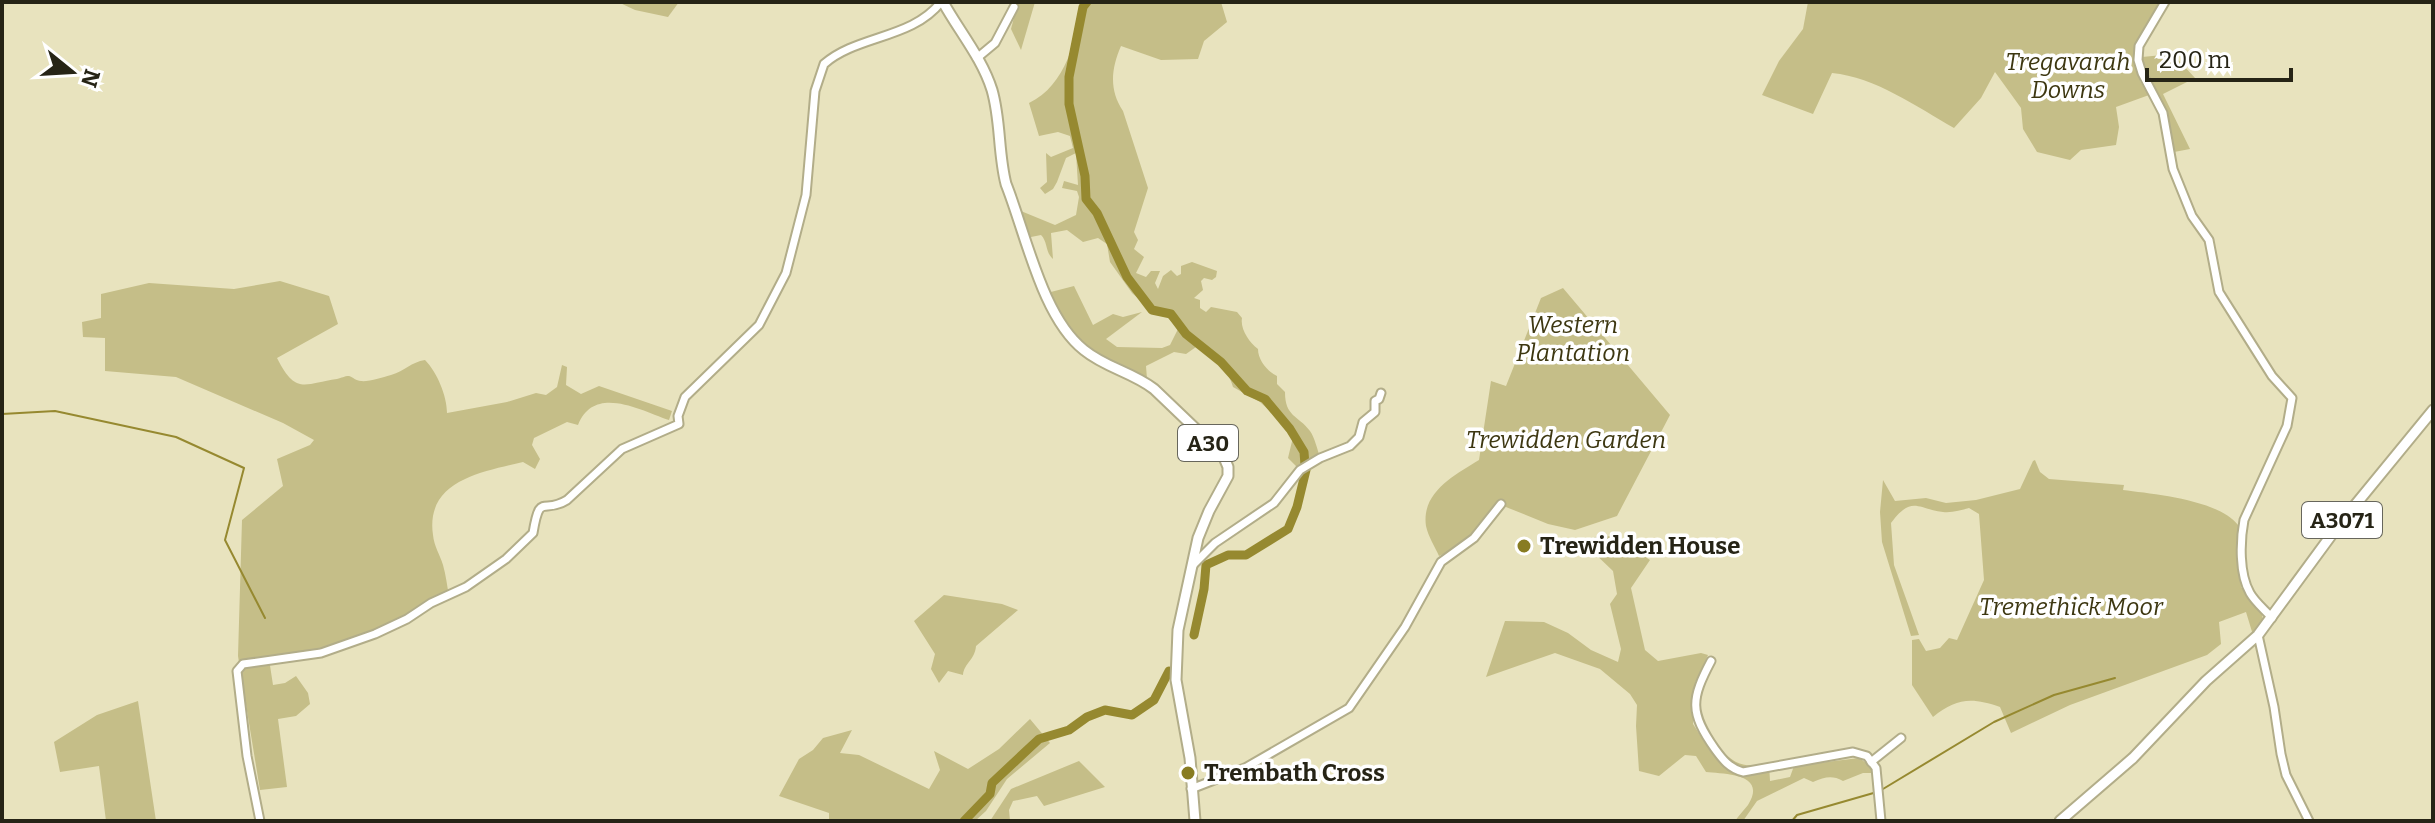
<svg xmlns="http://www.w3.org/2000/svg" width="2435" height="823" font-family="Bitter,serif">
<style>
.green{fill:#c5be88}
.lines{fill:none;stroke-linecap:round;stroke-linejoin:round}
.stream{stroke:#968930;stroke-width:2}
.river{stroke:#968930;stroke-width:9}
.minor-casing{stroke:#b2ad89;stroke-width:11}
.major-casing{stroke:#b2ad89;stroke-width:13}
.minor{stroke:#fff;stroke-width:7}
.major{stroke:#fff;stroke-width:9}
.poi-dot{fill:#887c22;stroke:#fff;stroke-width:3}
.labels{text-anchor:middle;dominant-baseline:central;stroke-width:7;stroke-linejoin:round;paint-order:stroke}
.shield{fill:#fff;stroke:#67665c;stroke-width:2}
.shield-label{font-size:22px;font-weight:bold;fill:#262416}
.park-label{font-size:24px;font-style:italic;fill:#3d3711;stroke:#fff}
.poi-label{font-size:24px;font-weight:bold;fill:#262416;stroke:#fff;text-anchor:start}
</style>
<rect width="100%" height="100%" fill="#e8e3be"/>
<!-- green -->
<g class="green">
<path d="M618,2h61l-11,15 -33,-7z"/>
<path d="M1018,2h17l-14,48 -10,-21z"/>
<path d="M1087,2h134l6,20 -23,19 -6,18 -37,1 -40,-14c-10,23 -12,44 2,65l25,77 -14,44 4,8 -4,9 10,8 -8,16 10,4 5,-6h9l-5,12 3,6 5,-13 8,-6 6,6 4,-2v-8l11,-4 25,9 -1,6 -4,3 -8,-2 -3,3 2,9 -9,8 6,2v8l6,4 5,-5 26,5 5,6c-2,11 7,24 16,31 0,11 9,22 19,27v8l8,8c0,25 13,23 25,39 5,7 7,18 10,26l-20,13 -12,-12 6,-25 -34,-31 -27,-15c-5,-19 -20,-31 -37,-40l-10,7 -12,-2 -28,14 1,13 -40,-15 -33,-25 -27,-46 27,-7 19,39 20,-11 10,3 19,-5 -36,27 11,8 45,1 8,-3 8,-16 -12,-13 -15,-6 -19,-17 -22,-31 -3,-18 -9,-6 -15,4 -16,-12 -16,3 2,26c-8,-7 -5,-17 -12,-24l-15,3 -10,-29 39,16 21,-10 3,-18 -2,-6 -15,-3 2,-7 14,4 -2,-32 -10,5 -9,24 -4,7 -8,5 -5,-6 7,-6 -1,-29 5,4 22,-9 -3,-12 -12,-4 -19,4 -10,-33c38,-18 45,-64 58,-101z"/>
<path d="M1808,2h357l-26,44 1,35 9,14 -33,12 3,20 -3,18 -35,5 -11,10 -33,-8 -14,-23 -2,-21 -26,-36 -14,26 -27,30c-37,-21 -79,-51 -122,-55l-19,41 -51,-19 17,-34 24,-32z"/>
<path d="M2173,54l22,24 -32,16 27,55 -16,3 -8,-40 -23,-44 -1,-11z"/>
<path d="M280,281l49,15 9,28 -61,34c19,37 26,26 60,21 5,-1 7,-3 12,-3 4,1 7,5 12,5 7,1 23,-4 30,-6 14,-4 20,-13 34,-15 12,12 22,36 22,53l60,-11 29,-9 10,2 11,-8 5,-22 5,2 -1,18 15,9 18,-8 73,25 -3,9c-29,-10 -75,-36 -91,5l-11,-3 -33,16 -2,7 8,14 -5,10 -12,-7c-40,10 -98,18 -90,73 1,11 7,20 10,30 3,10 4,21 6,31l-42,23 -86,34 -52,6 4,26 12,-2 11,-7 12,17 2,11 -14,12 -18,3 9,68 -27,3 -22,-134 4,-136 41,-34 -6,-27 33,-14 4,-5 -31,-17 -107,-46 -71,-6v-33l-22,-1 -1,-15 19,-4v-24l48,-11 85,6z"/>
<path d="M1563,288l107,127 -53,101 -42,14 -27,-6 -47,-19 -33,38 -29,13c-4,-9 -11,-20 -13,-30 -5,-34 29,-51 53,-66l12,-79 15,5 35,-88z"/>
<path d="M2035,460l5,12 9,7 75,6 -1,5c31,4 96,10 115,35l3,62 20,24 2,8 -10,16 -7,-23 -27,10 2,22 -14,11 -137,50 -59,28 -11,-26c-28,-10 -44,-9 -67,10l-21,-32v-45l7,-1 7,12 14,-3 9,-10 8,2 27,-60 -5,-66 -10,-6c-8,2 -17,5 -26,4 -26,-3 -31,-17 -52,11l3,42 25,70 -8,1 -29,-94 -2,-30 3,-32 12,21 31,-3 20,5 30,-3 44,-11 13,-28z"/>
<path d="M1614,536l36,24 -19,28 14,62 13,11 43,-8 7,2 -13,28 -2,41 18,28 9,-3c17,17 25,19 49,14l1,18 20,-4 4,-11 65,-8 13,9 1,6h-10l-20,8c-11,-6 -18,-4 -30,1l-9,-4 -47,23 -14,20h-8c4,-6 9,-11 13,-16 20,-32 -24,-31 -42,-33l-10,-16 -11,-1 -26,21 -20,-5 -3,-45 1,-21 -7,-11 -30,-25 -45,-16 -69,24 19,-56 39,1 24,11 23,17 27,12 3,-13 -11,-45 7,-10 -4,-23 -22,-21 3,-13z"/>
<path d="M944,595l58,9 16,6 -42,36c-1,14 -12,17 -13,29l-15,-4 -9,12 -8,-14 4,-15 -21,-33z"/>
<path d="M138,701l18,120h-50l-7,-55 -39,6 -6,-30 43,-27z"/>
<path d="M1030,719l20,24 -43,36 -21,32 -11,10h-146v-8l-50,-17 20,-37 14,-9 10,-12 29,-8 -12,23 19,2 70,34 11,-19 -6,-19 34,18 31,-20z"/>
<path d="M1079,761l26,26 -61,19 -7,-10 -24,5 -4,9 1,11h-20l21,-32z"/>
</g>
<g class="lines">
<!-- stream -->
<g class="stream">
<path d="M2,414l53,-3 121,26 68,31 -19,72 40,78"/>
<path d="M1883,789l111,-67 60,-27 61,-17"/>
<path d="M1792,821l5,-6 80,-23"/>
</g>
<!-- river -->
<g class="river">
<path d="M1087,2l-4,5 -14,70v27l16,72 1,23 11,14 30,64 25,33 19,4 15,20 35,28 26,29 18,8 25,30 14,23 1,13"/>
<path d="M1194,635l10,-46 2,-24 22,-10h18l42,-26 9,-22 9,-37"/>
<path d="M964,821l26,-27 2,-11 47,-44 30,-9 18,-13 18,-7 27,5 22,-15 15,-29"/>
</g>
<!-- minor casing -->
<g class="minor-casing">
<g id="minor">
<path d="M2165,2l-26,44 -1,14 4,13 21,40 10,56 19,47 17,24 10,52 53,84 20,22 -5,28 -43,94c-4,21 -5,54 6,73 5,9 15,17 22,25"/>
<path d="M977,58l18,-15 19,-36"/>
<path d="M1193,565l22,-22 59,-40 26,-33 20,-12 30,-12 9,-9 4,-15 12,-10v-11l4,-2 2,-6"/>
<path d="M2258,635l16,72 7,47 5,21 23,46"/>
<path d="M1711,661c-20,38 -22,51 4,88 8,11 14,19 28,23l110,-20 14,4 9,12 5,53"/>
<path d="M1871,762l30,-24"/>
<path d="M1191,789l54,-21 104,-60 56,-81 36,-65 33,-24 27,-34"/>
<path d="M260,821l-13,-65 -10,-85 6,-7 78,-11 54,-19 32,-15 24,-16 35,-16 40,-28 27,-26c7,-42 10,-18 34,-33l55,-51 57,-25 -1,-8 7,-19 74,-72 27,-52 20,-78 9,-104 9,-27c33,-29 88,-25 117,-62"/>
</g>
</g>
<!-- major casing -->
<g class="major-casing">
<g id="major">
<path d="M943,2c16,29 39,56 49,88 9,31 6,63 14,94 20,50 36,133 78,166 22,18 48,22 70,39l69,66 5,12v9l-19,35 -11,27 -20,92 -2,50 14,78 5,63"/>
<path d="M2060,821l73,-63 73,-77 52,-46 80,-109 95,-116"/>
</g>
</g>
<!-- minor -->
<use href="#minor" class="minor"/>
<!-- major -->
<use href="#major" class="major"/>
</g>
<!-- markers -->
<g class="poi-dot">
<circle cx="1524" cy="546" r="8"/>
<circle cx="1188" cy="773" r="8"/>
</g>
<g class="labels">
<!-- shield labels -->
<g class="shield">
<rect x="1178" y="425" width="60" height="36" rx="6"/>
<rect x="2302" y="502" width="80" height="36" rx="6"/>
</g>
<g class="shield-label">
<text x="1208" y="443">A30</text>
<text x="2342" y="520">A3071</text>
</g>
<!-- park labels -->
<g class="park-label">
<text x="2068" y="62">Tregavarah<tspan x="2068" dy="28">Downs</tspan></text>
<text x="1573" y="325">Western<tspan x="1573" dy="28">Plantation</tspan></text>
<text x="1566" y="440">Trewidden Garden</text>
<text x="2071" y="607">Tremethick Moor</text>
</g>
<!-- poi labels -->
<g class="poi-label">
<text x="1540" y="546">Trewidden House</text>
<text x="1204" y="773">Trembath Cross</text>
</g>
</g>
<!-- border -->
<rect width="2435" height="823" fill="none" stroke="#262416" stroke-width="8"/>
<!-- north arrow -->
<g transform="translate(72 72) rotate(108)" stroke="#ffffff" stroke-width="6" paint-order="stroke">
<path d="M0-6L14 30L0 20L-14 30Z" fill="#262416"/>
<text y="-12" font-size="22" font-weight="bold" text-anchor="middle" fill="#262416">N</text>
</g>
<!-- scale -->
<path d="M2147 68v12h144v-12" fill="none" stroke="#262416" stroke-width="4"/>
<text x="2159" y="68" font-size="24" fill="#262416" stroke="#ffffff" stroke-width="6" paint-order="stroke">200 m</text>
</svg>
